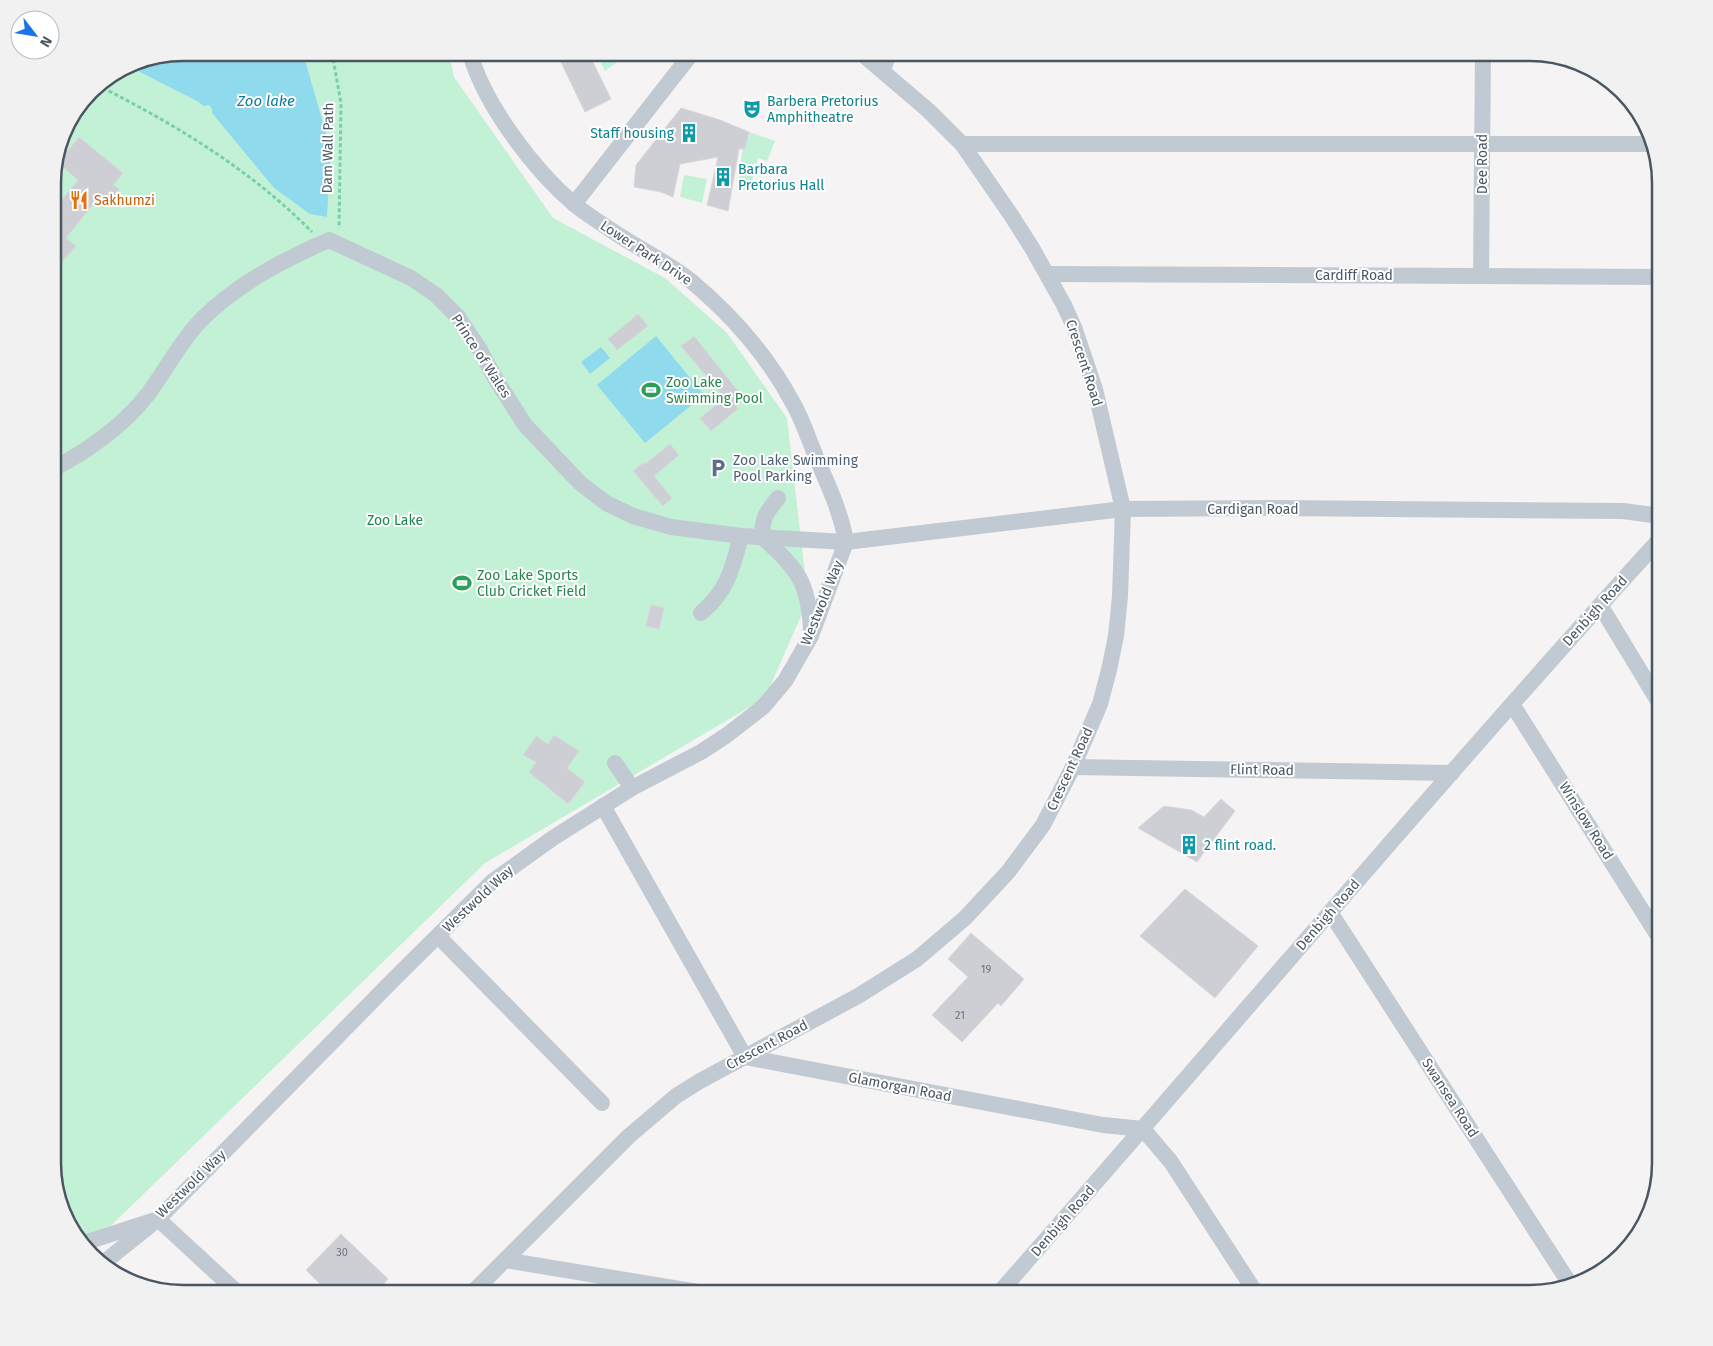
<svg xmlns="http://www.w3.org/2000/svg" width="1713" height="1346" font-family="'Fira Sans',sans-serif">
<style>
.green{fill:#c3f1d5}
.water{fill:#90daee}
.building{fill:#cdcfd5;stroke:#d7d9de}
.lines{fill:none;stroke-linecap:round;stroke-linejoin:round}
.path{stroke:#7ad0a6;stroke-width:3;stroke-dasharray:4 2.5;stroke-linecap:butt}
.minor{stroke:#c1cad2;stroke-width:16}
.labels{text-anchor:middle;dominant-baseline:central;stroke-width:4;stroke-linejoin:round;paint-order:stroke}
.number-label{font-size:11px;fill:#6b747e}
.culture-label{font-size:14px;fill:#0d838f;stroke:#fff;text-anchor:start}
.street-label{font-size:14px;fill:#4a5661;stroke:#fff}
.food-label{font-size:14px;fill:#c56008;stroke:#fff;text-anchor:start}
.leisure-label{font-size:14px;fill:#27864d;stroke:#fff;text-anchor:start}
.service-label{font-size:14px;fill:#4e5e75;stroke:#fff;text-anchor:start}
.park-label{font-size:14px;fill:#17864f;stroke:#fff}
.water-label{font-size:15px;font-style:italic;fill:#0c7c9b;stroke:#fff}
.rim{fill:none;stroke:#4a5661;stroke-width:2.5}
</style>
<rect width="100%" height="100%" fill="#f5f3f3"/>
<!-- green -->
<g class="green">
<path d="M184,53h265l5,24 99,141 112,60 62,55 60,85 21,182 -43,98 -280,165 -397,385 -22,-28 -13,-49v-996l13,-49 31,-41 37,-23z"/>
<path d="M596,53h33l-24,18z"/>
<path d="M749,132l26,9 -8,20 -9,-3 -9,33 -11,-3 4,-35z"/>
<path d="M684,175l23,4 -5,24 -22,-6z"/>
</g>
<!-- water -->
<g class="water">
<path d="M184,53h119l23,80 5,12 -4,72 -17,-3 -36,-26 -62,-75v-4l-3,-4 -5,1 -7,-5 -69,-35 6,-4z"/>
<path d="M656,336l48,59 -59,48 -48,-58z"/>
<path d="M601,347l9,11 -20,16 -9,-12z"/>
</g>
<!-- building -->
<g class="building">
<path d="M556,52h32l23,47 -26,13z"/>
<path d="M681,108l39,12 29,12 -4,17h-6l-11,62 -21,-6 11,-48 -38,7 -7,33 -12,-5 -27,-5 2,-22z"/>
<path d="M79,137l44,36 -10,12 6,4 -12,15 -8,-7 -33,41 10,8 -23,26v-61l25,-31 -20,-17z"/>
<path d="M638,314l10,12 -31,24 -9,-11z"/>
<path d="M694,336l48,60 -8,7 4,6 -27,22 -11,-13 25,-20 -44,-52z"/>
<path d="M670,444l9,11 -25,21 18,22 -9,8 -30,-35 10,-8 2,1z"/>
<path d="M651,605l13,3 -5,21 -13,-3z"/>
<path d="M554,735l25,16 -12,17 18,14 -17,22 -39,-32 7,-10 -13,-7 13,-19 12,8z"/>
<path d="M1221,799l14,12 -38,51 -59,-34 26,-22 27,4 13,7z"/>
<path d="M1185,889l73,57 -43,52 -75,-62z"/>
<path d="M971,933l53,46 -23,27 -3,-3 -36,39 -30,-27 36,-38 -20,-18z"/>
<path d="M341,1234l47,45 -13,15h-45l-24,-24z"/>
</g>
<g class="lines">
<!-- path -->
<g class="path">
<path d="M332,53l9,50 -2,125"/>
<path d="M97,85c78,39 154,85 215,147"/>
</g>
<!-- minor -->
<g class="minor">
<path d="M470,53c14,51 63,116 104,151 11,9 25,18 37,26 26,18 55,31 80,51 42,35 77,75 103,124 9,16 15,35 22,52 12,28 25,55 30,85"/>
<path d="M883,70l6,-17"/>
<path d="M962,144h689"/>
<path d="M574,204l118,-151"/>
<path d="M1047,274l613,3"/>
<path d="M1481,275l2,-222"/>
<path d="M53,469c34,-18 71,-44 95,-75 18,-24 32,-52 53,-74 36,-36 82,-60 128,-80l82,38 25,17 22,22 22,33 15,28 30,47 55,58 26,20 27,13 38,11 70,9 105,6 277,-33 155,-1 345,3 37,5"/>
<path d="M778,498c-12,15 -16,20 -16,39 36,32 47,46 49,94"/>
<path d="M1600,605l60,99"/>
<path d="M701,613c27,-23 31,-44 40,-77"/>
<path d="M1512,704l148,235"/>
<path d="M615,763l17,25"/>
<path d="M1073,767l379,6"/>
<path d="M603,806l142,251 358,68 40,4 28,33 85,131"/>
<path d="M1330,912l240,372"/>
<path d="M438,936l164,167"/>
<path d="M84,1243l74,-24 236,-240 99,-98 60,-43 79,-50 69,-36 26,-17 36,-28 22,-26 26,-45 35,-94"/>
<path d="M505,1260l199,33"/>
<path d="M102,1264l56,-45 80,74"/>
<path d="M472,1293l157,-157 47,-40 24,-15 158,-85 59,-37 48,-41 43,-46 35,-47 30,-58 27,-63 9,-34 7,-34 4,-40 3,-87 -28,-120 -21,-62 -10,-22 -32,-57 -21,-33 -49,-71 -33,-33 -68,-58"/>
<path d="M999,1293c221,-251 436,-507 661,-754"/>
</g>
</g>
<!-- icons -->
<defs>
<g id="theatre-bare" transform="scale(1.5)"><path d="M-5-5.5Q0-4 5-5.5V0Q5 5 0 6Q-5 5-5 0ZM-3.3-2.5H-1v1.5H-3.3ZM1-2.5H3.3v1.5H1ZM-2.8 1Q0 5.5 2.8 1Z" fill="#0f9aa8" stroke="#fff" stroke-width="2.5" paint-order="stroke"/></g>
<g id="building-bare" transform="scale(1.5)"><path d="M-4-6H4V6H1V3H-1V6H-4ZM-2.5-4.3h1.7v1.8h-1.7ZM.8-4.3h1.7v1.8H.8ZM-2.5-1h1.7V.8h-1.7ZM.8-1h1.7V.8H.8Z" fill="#0f9aa8" stroke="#fff" stroke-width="2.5" paint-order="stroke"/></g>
<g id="restaurant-bare" transform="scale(1.5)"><path d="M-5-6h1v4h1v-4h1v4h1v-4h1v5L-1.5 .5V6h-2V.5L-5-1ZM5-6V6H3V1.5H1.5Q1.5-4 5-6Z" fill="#e8710a" stroke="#fff" stroke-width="2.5" paint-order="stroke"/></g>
<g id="stadium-bare" transform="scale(1.5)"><path d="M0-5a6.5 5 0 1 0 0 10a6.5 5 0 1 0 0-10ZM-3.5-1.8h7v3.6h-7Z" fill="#2e9e5b" stroke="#fff" stroke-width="2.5" paint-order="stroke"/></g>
<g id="parking-bare" transform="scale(1.5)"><path d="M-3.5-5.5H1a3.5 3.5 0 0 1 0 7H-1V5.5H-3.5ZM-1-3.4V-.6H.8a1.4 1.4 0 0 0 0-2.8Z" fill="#5c6f8a" stroke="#fff" stroke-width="2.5" paint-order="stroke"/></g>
</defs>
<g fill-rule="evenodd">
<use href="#theatre-bare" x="752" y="109"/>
<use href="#building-bare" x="689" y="133"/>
<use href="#building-bare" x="723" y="177"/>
<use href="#restaurant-bare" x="79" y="200"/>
<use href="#stadium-bare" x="651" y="390"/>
<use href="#parking-bare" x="718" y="468"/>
<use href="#stadium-bare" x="462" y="583"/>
<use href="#building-bare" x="1189" y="845"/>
</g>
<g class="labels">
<!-- number labels -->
<g class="number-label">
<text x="986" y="969">19</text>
<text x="960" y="1015">21</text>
<text x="342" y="1252">30</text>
</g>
<!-- culture labels -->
<g class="culture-label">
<text x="767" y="101">Barbera Pretorius<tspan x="767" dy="16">Amphitheatre</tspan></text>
<text x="674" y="133" text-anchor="end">Staff housing</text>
<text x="738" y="169">Barbara<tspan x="738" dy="16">Pretorius Hall</tspan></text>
<text x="1204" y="845">2 flint road.</text>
</g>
<!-- street labels -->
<g class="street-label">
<text transform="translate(328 148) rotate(-89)">Dam Wall Path</text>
<text transform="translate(1482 164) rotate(-90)">Dee Road</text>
<text transform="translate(646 253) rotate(33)">Lower Park Drive</text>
<text x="1354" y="275">Cardiff Road</text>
<text transform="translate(481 356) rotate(57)">Prince of Wales</text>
<text transform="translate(1084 363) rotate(72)">Crescent Road</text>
<text x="1253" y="509">Cardigan Road</text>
<text transform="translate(822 603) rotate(-68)">Westwold Way</text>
<text transform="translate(1595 611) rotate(-48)">Denbigh Road</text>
<text transform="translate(1070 769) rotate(-65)">Crescent Road</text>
<text transform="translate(1262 770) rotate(1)">Flint Road</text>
<text transform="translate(1586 821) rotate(58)">Winslow Road</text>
<text transform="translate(478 899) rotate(-43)">Westwold Way</text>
<text transform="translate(1328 915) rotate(-49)">Denbigh Road</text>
<text transform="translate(767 1045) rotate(-28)">Crescent Road</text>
<text transform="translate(900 1087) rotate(11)">Glamorgan Road</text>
<text transform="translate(1450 1098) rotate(57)">Swansea Road</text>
<text transform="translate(191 1184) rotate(-44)">Westwold Way</text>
<text transform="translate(1063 1221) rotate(-49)">Denbigh Road</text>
</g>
<!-- food labels -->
<g class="food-label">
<text x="94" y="200">Sakhumzi</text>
</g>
<!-- leisure labels -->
<g class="leisure-label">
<text x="666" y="382">Zoo Lake<tspan x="666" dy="16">Swimming Pool</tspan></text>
<text x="477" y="575">Zoo Lake Sports<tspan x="477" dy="16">Club Cricket Field</tspan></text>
</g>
<!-- service labels -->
<g class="service-label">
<text x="733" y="460">Zoo Lake Swimming<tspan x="733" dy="16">Pool Parking</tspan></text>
</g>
<!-- park labels -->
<g class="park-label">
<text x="395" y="520">Zoo Lake</text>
</g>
<!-- water labels -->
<g class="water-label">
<text x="266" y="101">Zoo lake</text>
</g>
</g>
<!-- crop -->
<path d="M0 0H1713V1346H0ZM183 61H1530A122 122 0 0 1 1652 183V1163A122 122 0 0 1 1530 1285H183A122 122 0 0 1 61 1163V183A122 122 0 0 1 183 61Z" fill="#f1f1f2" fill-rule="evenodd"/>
<path class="rim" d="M183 61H1530A122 122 0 0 1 1652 183V1163A122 122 0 0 1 1530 1285H183A122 122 0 0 1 61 1163V183A122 122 0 0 1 183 61Z"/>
<!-- north arrow -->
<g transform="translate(35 35) rotate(121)"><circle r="24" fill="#ffffff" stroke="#b7bbc0"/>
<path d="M0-4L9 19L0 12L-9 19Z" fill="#1a73e8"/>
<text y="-8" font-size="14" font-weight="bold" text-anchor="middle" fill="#4a5661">N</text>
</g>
</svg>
